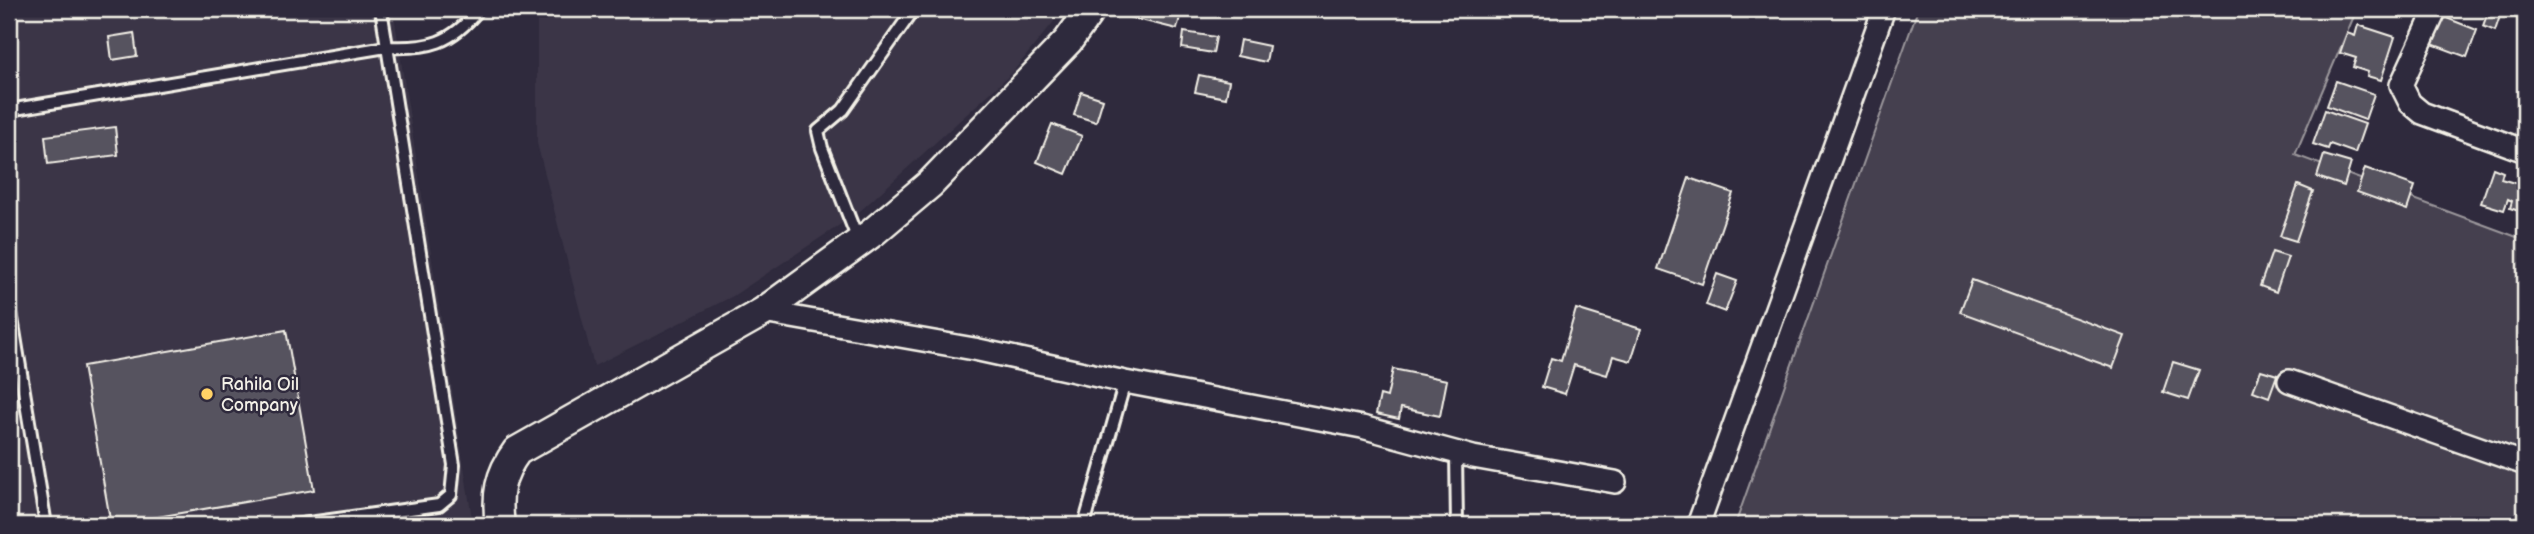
<svg xmlns="http://www.w3.org/2000/svg" width="2534" height="534" font-family="'Balsamiq Sans',sans-serif">
<style>
.built{fill:#3b3647}
.green{fill:#454050;stroke:#9c989c;stroke-width:2}
.building{fill:#56525f;stroke:#f4f1e8;stroke-width:2}
.lines{fill:none;stroke-linecap:round;stroke-linejoin:round}
.lane-casing{stroke:#f4f1e8;stroke-width:16}
.street-casing{stroke:#f4f1e8;stroke-width:26}
.secondary-casing{stroke:#f4f1e8;stroke-width:33}
.lane{stroke:#2f2a3d;stroke-width:10}
.street{stroke:#2f2a3d;stroke-width:21}
.secondary{stroke:#2f2a3d;stroke-width:28}
.poi-dot{fill:#ffd166;stroke:#2f2a3d;stroke-width:2.5}
.labels{text-anchor:middle;dominant-baseline:central;stroke-width:5;stroke-linejoin:round;paint-order:stroke}
.poi-label{font-size:18px;fill:#f4f1e8;stroke:#2f2a3d;text-anchor:start}
</style>
<rect width="100%" height="100%" fill="#2f2a3d"/>
<filter id="ink" filterUnits="userSpaceOnUse"><feTurbulence type="fractalNoise" baseFrequency=".0143" numOctaves="2"/><feDisplacementMap in="SourceGraphic" scale="14" xChannelSelector="R" yChannelSelector="G"/><feConvolveMatrix kernelMatrix="1 2 1 2 8 2 1 2 1" color-interpolation-filters="sRGB"/></filter>
<g filter="url(#ink)">
<!-- built -->
<g class="built">
<path d="M9,9h384l80,516h-464z"/>
<path d="M537,9h527l-52,64 -153,139 -126,84 -139,70 -57,-223z"/>
</g>
<!-- green -->
<path class="green" d="M1918,9h439l-62,146 230,85v285h-790z"/>
<!-- building -->
<g class="building">
<path d="M1134,9h48l-5,20 -49,-12z"/>
<path d="M1309,9h32l-1,5z"/>
<path d="M2488,12l12,4 -5,15 -12,-5z"/>
<path d="M2439,15l38,15 -10,27 -38,-14z"/>
<path d="M2358,25l37,12 -14,43 -14,-4 1,-4 -15,-5 3,-9 -16,-5 7,-20 8,3z"/>
<path d="M1184,32l32,5 -3,16 -31,-5z"/>
<path d="M134,33l3,23 -25,4 -3,-23z"/>
<path d="M1240,40l29,6 -3,16 -29,-6z"/>
<path d="M1199,75l30,6 -3,17 -31,-6z"/>
<path d="M2336,81l38,13 -9,26 -38,-14z"/>
<path d="M1081,92l22,7 -7,23 -22,-7z"/>
<path d="M2325,110l40,14 -10,29 -25,-9 -2,5 -15,-5z"/>
<path d="M1052,124l30,12 -16,38 -29,-12z"/>
<path d="M115,127l3,28 -70,9 -3,-28z"/>
<path d="M2324,155l27,8 -7,23 -27,-9z"/>
<path d="M2365,168l50,18 -8,24 -50,-18z"/>
<path d="M2493,168l10,4 -2,7 17,5 4,-12 3,1v40l-15,-5 2,-7 -4,-2 -4,11 -23,-7z"/>
<path d="M1689,178l44,15 -31,91 -44,-15z"/>
<path d="M2298,185l15,6 -17,50 -16,-5z"/>
<path d="M2272,252l16,5 -12,35 -16,-6z"/>
<path d="M1717,274l20,7 -12,31 -19,-7z"/>
<path d="M1972,280l153,56 -12,32 -153,-56z"/>
<path d="M1576,309l65,20 -10,32 -18,-5 -6,19 -33,-10 -9,29 -23,-7 9,-29 10,3z"/>
<path d="M286,330l28,160 -203,35 -28,-159z"/>
<path d="M2173,362l26,8 -11,30 -25,-8z"/>
<path d="M1393,369l54,11 -7,36 -39,-8 -2,11 -23,-5 4,-19 7,2z"/>
<path d="M2261,370l16,5 -8,22 -16,-6z"/>
</g>
<g class="lines">
<!-- lane casing -->
<g class="lane-casing">
<g id="lane">
<path d="M9,110l377,-63c43,2 65,-3 93,-38"/>
<path d="M858,240l-36,-92 -4,-17 25,-21 71,-101"/>
<path d="M9,300l37,225"/>
<path d="M1456,453l1,72"/>
<path d="M294,525l145,-20 12,-10 3,-30 -73,-456"/>
<path d="M1084,525l41,-143"/>
</g>
</g>
<!-- street casing -->
<g class="street-casing">
<g id="street">
<path d="M2436,9l-35,76 9,18 12,10 103,38"/>
<path d="M763,312l211,37 151,33 237,45 111,30 142,25"/>
<path d="M2289,381l236,83"/>
<path d="M1698,525l186,-516"/>
</g>
</g>
<!-- secondary casing -->
<g class="secondary-casing">
<path id="secondary" d="M500,525c-4,-29 -1,-50 17,-74l246,-139 109,-79 58,-49 138,-143 23,-32"/>
</g>
<!-- lane -->
<use href="#lane" class="lane"/>
<!-- street -->
<use href="#street" class="street"/>
<!-- secondary -->
<use href="#secondary" class="secondary"/>
</g>
</g>
<!-- markers -->
<circle class="poi-dot" cx="207" cy="394" r="7"/>
<g class="labels">
<!-- poi labels -->
<g class="poi-label">
<text x="221" y="384">Rahila Oil<tspan x="221" dy="21">Company</tspan></text>
</g>
</g>
<!-- margin -->
<rect width="2534" height="534" fill="none" stroke="#2f2a3d" stroke-width="35"/>
<rect x="18" y="18" width="2499" height="499" fill="none" stroke="#f4f1e8" stroke-width="2.5" filter="url(#ink)"/>
</svg>
